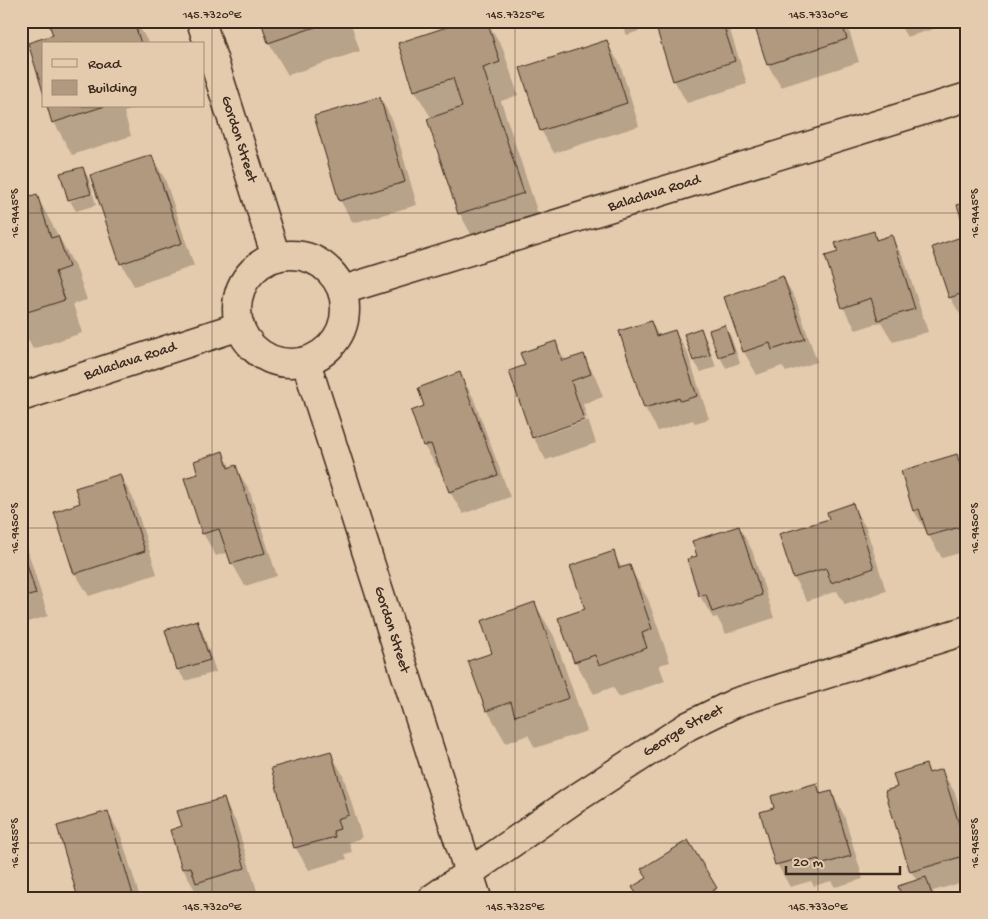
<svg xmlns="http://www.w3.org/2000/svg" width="988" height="919" font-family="'Gochi Hand',sans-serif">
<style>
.shadow{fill:#0003}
.building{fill:#b19980;stroke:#3b2a1e}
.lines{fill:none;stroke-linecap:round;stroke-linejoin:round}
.street-casing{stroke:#3b2a1e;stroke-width:31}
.secondary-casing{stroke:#3b2a1e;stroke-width:31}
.street{stroke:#e5cbad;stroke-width:28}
.secondary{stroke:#e5cbad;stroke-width:28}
.ticks{fill:none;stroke:#3b2a1e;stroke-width:1;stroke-opacity:0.45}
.labels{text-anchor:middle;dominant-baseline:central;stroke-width:4;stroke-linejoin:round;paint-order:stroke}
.street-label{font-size:15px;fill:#3b2a1e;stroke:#e5cbad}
.neatline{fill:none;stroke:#3b2a1e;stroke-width:2}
.ticks-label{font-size:12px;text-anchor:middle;fill:#3b2a1e}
</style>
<rect width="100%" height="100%" fill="#e5cbad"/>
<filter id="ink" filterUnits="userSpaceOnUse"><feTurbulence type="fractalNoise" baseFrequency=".02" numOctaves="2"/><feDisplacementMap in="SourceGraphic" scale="10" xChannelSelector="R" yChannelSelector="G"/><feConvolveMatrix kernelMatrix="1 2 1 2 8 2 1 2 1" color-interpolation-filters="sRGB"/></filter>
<g filter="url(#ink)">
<!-- shadow -->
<g class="shadow">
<path d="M61,21h75l13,23 -120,-1 26,-7z"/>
<path d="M262,21h88l10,30 -72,24 -19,-32z"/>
<path d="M487,21l16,28 15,46 -17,6 41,125 -64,21 -18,-33 -31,-94 3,-1 -17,-28z"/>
<path d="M620,21h107l20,63 -60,19 -13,-23 -17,-55 -30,10z"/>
<path d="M754,21h92l13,41 -78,25 -13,-22z"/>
<path d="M876,21h73l1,3 -43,13 -9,-15 -19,5z"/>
<path d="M606,42l14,22 19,62 -85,27 -13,-23z"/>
<path d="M380,98l13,23 24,84 -64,18 -13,-23z"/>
<path d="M21,102l8,24 -8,2z"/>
<path d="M49,106h94l-19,6 7,24 -59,19 -18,-33z"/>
<path d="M152,157l13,22 29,87 -60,20 -13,-23z"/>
<path d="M83,168l6,11 4,13 -23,6v3l23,-7 3,11 -20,6 -7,-12z"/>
<path d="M36,195l41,75 10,30 -14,4 9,29 -49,16 -8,-14 -4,1v-136z"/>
<path d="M873,232l5,8 13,-4 13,23 24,73 -35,10 -12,-20 -25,8 -13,-23 -3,-54z"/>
<path d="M967,236v90l-17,-29z"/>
<path d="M783,277l13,23 21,62 -31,10 -4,-6 -25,9 -13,-23 -18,-54z"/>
<path d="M651,322l8,14 16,-5 13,23 21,65 -14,4 -2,-3 -35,11 -13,-23 -24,-76z"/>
<path d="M725,326l6,11 9,26 -14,5 -6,-11 -9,-27z"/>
<path d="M700,330l7,11 9,26 -15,5 -7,-11 -8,-26z"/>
<path d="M555,343l11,18 17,-6 13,23 7,19 -20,7 4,14 -51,17v3l52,-18 8,23 -50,17 -13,-23 -7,-71z"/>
<path d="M460,374l13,23 37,100 -47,17 -13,-22 -9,-25 -3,1 -14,-22 2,-39z"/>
<path d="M222,453l9,15 4,-1 14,22 28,87 -32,10 -13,-23 -4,-11 -12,4 -13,-23 -4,-58z"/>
<path d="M956,456l11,18v77l-25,7 -28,-47z"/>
<path d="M120,475l13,23 24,76 -68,22 -14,-23 7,-69z"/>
<path d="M852,505l14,23 20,63 -41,14 -8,-14 -30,10 -13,-23 -13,-43 49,-16z"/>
<path d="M739,527l13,23 22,68 -48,16 -9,-17 -4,1 -13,-22 -2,-39z"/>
<path d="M21,529l27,87 -23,7 -4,-6z"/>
<path d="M613,553l9,15 7,-2 19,33 22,63 -11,3 6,16 -46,16 -6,-10 -19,7 -19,-33 12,-51z"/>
<path d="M535,604l19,32 33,95 -52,17 -7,-13 -22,8 -19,-33z"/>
<path d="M197,621l6,12 13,39 -31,9 -7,-12z"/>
<path d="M330,752l13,23 19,63 -13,4 3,10 -7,2 2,5 -38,11 -14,-23z"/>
<path d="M925,765l5,9 12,-3 13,22 12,40v48l-34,10 2,7h-32l14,-17 -6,-10 -12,-83z"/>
<path d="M816,785l6,10 9,-3 13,23 19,64 -28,8 -4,-6 -17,5 -3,-5 -21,6 -13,-23 -1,-56z"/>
<path d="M223,799l13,23 21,69 -23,7h-28l-4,-8 -6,2 -13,-23v-42z"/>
<path d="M108,813l13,23 19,62h-60z"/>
<path d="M687,842l34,56h-81l8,-19z"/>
</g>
<!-- building -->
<g class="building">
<path d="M57,21h77l7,23h-97v51l-16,-52 25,-8 -4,-11z"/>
<path d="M261,21h72l-65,22z"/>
<path d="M465,21h22l13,41 -17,6 41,125 -66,21 -31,-95 35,-12 -9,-29 -39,13 -16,-48z"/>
<path d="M663,21h59l13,40 -62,20 -18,-57z"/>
<path d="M753,21h88l6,18 -80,26z"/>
<path d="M607,40l20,63 -87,28 -20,-63z"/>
<path d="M380,97l25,85 -66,19 -25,-85z"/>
<path d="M47,106h58l-53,17z"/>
<path d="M152,155l30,88 -62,21 -30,-89z"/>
<path d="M83,167l8,27 -23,6 -8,-27z"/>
<path d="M37,194l14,44 7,-2 11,31 -14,5 10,28 -44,14v-115z"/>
<path d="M967,202v32l-10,-29z"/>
<path d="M874,231l2,9 16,-5 23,74 -37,11 -7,-22 -29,10 -17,-52 13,-4 -3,-9z"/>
<path d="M967,235v60l-1,-3 -17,6 -17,-51z"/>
<path d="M783,276l22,63 -33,11 -2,-7 -27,9 -19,-55z"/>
<path d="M651,321l5,15 19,-6 22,66 -17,5 -1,-3 -35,10 -25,-77z"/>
<path d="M725,325l9,27 -16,5 -9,-27z"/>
<path d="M701,328l9,27 -17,6 -9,-27z"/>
<path d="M556,341l6,20 22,-7 7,20 -20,7 13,39 -52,18 -23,-67 16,-6 -5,-12z"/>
<path d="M460,372l38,103 -49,17 -18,-48 -8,2 -12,-35 13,-5 -6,-18z"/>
<path d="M223,451l5,17 8,-3 29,88 -34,11 -12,-35 -17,5 -18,-56 14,-4 -4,-13z"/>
<path d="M957,454l10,34v37l-39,11 -9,-27 -6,2 -12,-40z"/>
<path d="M120,474l25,77 -71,23 -20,-62 26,-9 -5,-15z"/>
<path d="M853,503l21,65 -43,15 -5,-15 -33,10 -14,-44 50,-15 -2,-7z"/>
<path d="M739,526l23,69 -50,17 -6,-18 -7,2 -12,-37 10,-3 -5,-15z"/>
<path d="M21,544l15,50 -15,4z"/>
<path d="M614,551l5,17 11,-3 22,64 -10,4 5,15 -48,17 -4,-10 -21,7 -16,-44 27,-9 -15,-43z"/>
<path d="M535,602l34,96 -54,18 -4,-14 -25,9 -18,-50 24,-8 -11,-32z"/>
<path d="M197,620l13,40 -33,10 -12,-40z"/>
<path d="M331,751l18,64 -12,4 3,10 -7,2 2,6 -41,11 -23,-80z"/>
<path d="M926,764l3,9 13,-4 25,81v5l-57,17 -25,-81 12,-4 -4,-13z"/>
<path d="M817,783l3,11 12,-3 19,65 -31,9 -2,-6 -18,5 -2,-5 -23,6 -15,-53 14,-4 -3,-12z"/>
<path d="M224,798l21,70 -49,15 -5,-16 -9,2 -12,-39 12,-4 -5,-15z"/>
<path d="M108,811l26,87h-56l-21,-72z"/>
<path d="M688,840l29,48 -11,7 2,3h-69l-7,-11 15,-9 -6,-9z"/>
<path d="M926,877l7,21h-31l-4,-12z"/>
</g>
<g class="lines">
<!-- street casing -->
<g class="street-casing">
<g id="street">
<path id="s1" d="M201,21l75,236"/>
<path id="s2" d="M306,362l171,536"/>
<path id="s3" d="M433,898l139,-97 116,-75 49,-24 230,-72"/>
</g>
</g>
<!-- secondary casing -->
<g class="secondary-casing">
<g id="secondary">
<circle cx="291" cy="309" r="54"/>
<path id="s4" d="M343,290l624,-193"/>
<path id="s5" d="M21,397l219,-71"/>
</g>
</g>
<!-- street -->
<use href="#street" class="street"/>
<!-- secondary -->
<use href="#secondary" class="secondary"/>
</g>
</g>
<!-- ticks -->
<path class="ticks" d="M212,21v877M515,21v877M818,21v877M21,213h946M21,528h946M21,843h946"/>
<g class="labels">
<!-- street labels -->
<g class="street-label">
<text stroke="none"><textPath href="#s1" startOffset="124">Gordon Street</textPath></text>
<text stroke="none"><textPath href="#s4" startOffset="326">Balaclava Road</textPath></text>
<text stroke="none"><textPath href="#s5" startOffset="115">Balaclava Road</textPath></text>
<text stroke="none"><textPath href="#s2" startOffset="281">Gordon Street</textPath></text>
<text stroke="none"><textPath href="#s3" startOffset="301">George Street</textPath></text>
</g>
</g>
<!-- margin -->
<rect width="988" height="919" fill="none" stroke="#e5cbad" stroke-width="55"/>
<!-- legend -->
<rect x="42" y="42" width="162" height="65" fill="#e5cbad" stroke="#a18b74"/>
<rect x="52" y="59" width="25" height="8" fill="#e5cbad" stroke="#a18b74"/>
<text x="88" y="68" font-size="15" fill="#3b2a1e">Road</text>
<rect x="52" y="80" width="25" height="15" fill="#b19980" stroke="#a18b74"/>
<text x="88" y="92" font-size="15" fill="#3b2a1e">Building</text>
<!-- scale -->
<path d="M786 866v8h114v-8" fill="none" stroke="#3b2a1e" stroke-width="2.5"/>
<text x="793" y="866" font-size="15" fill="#3b2a1e" stroke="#e5cbad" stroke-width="4" paint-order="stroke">20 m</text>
<rect x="28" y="28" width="932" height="864" class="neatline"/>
<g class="ticks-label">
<text x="212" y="18">145.7320°E</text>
<text x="515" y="18">145.7325°E</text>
<text x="818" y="18">145.7330°E</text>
<text transform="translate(14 213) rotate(-90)" y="4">16.9445°S</text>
<text transform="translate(974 213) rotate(-90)" y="4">16.9445°S</text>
<text transform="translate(14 528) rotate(-90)" y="4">16.9450°S</text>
<text transform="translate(974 528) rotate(-90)" y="4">16.9450°S</text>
<text transform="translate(14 843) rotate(-90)" y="4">16.9455°S</text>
<text transform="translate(974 843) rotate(-90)" y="4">16.9455°S</text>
<text x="212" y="910">145.7320°E</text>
<text x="515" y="910">145.7325°E</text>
<text x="818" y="910">145.7330°E</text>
</g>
</svg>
